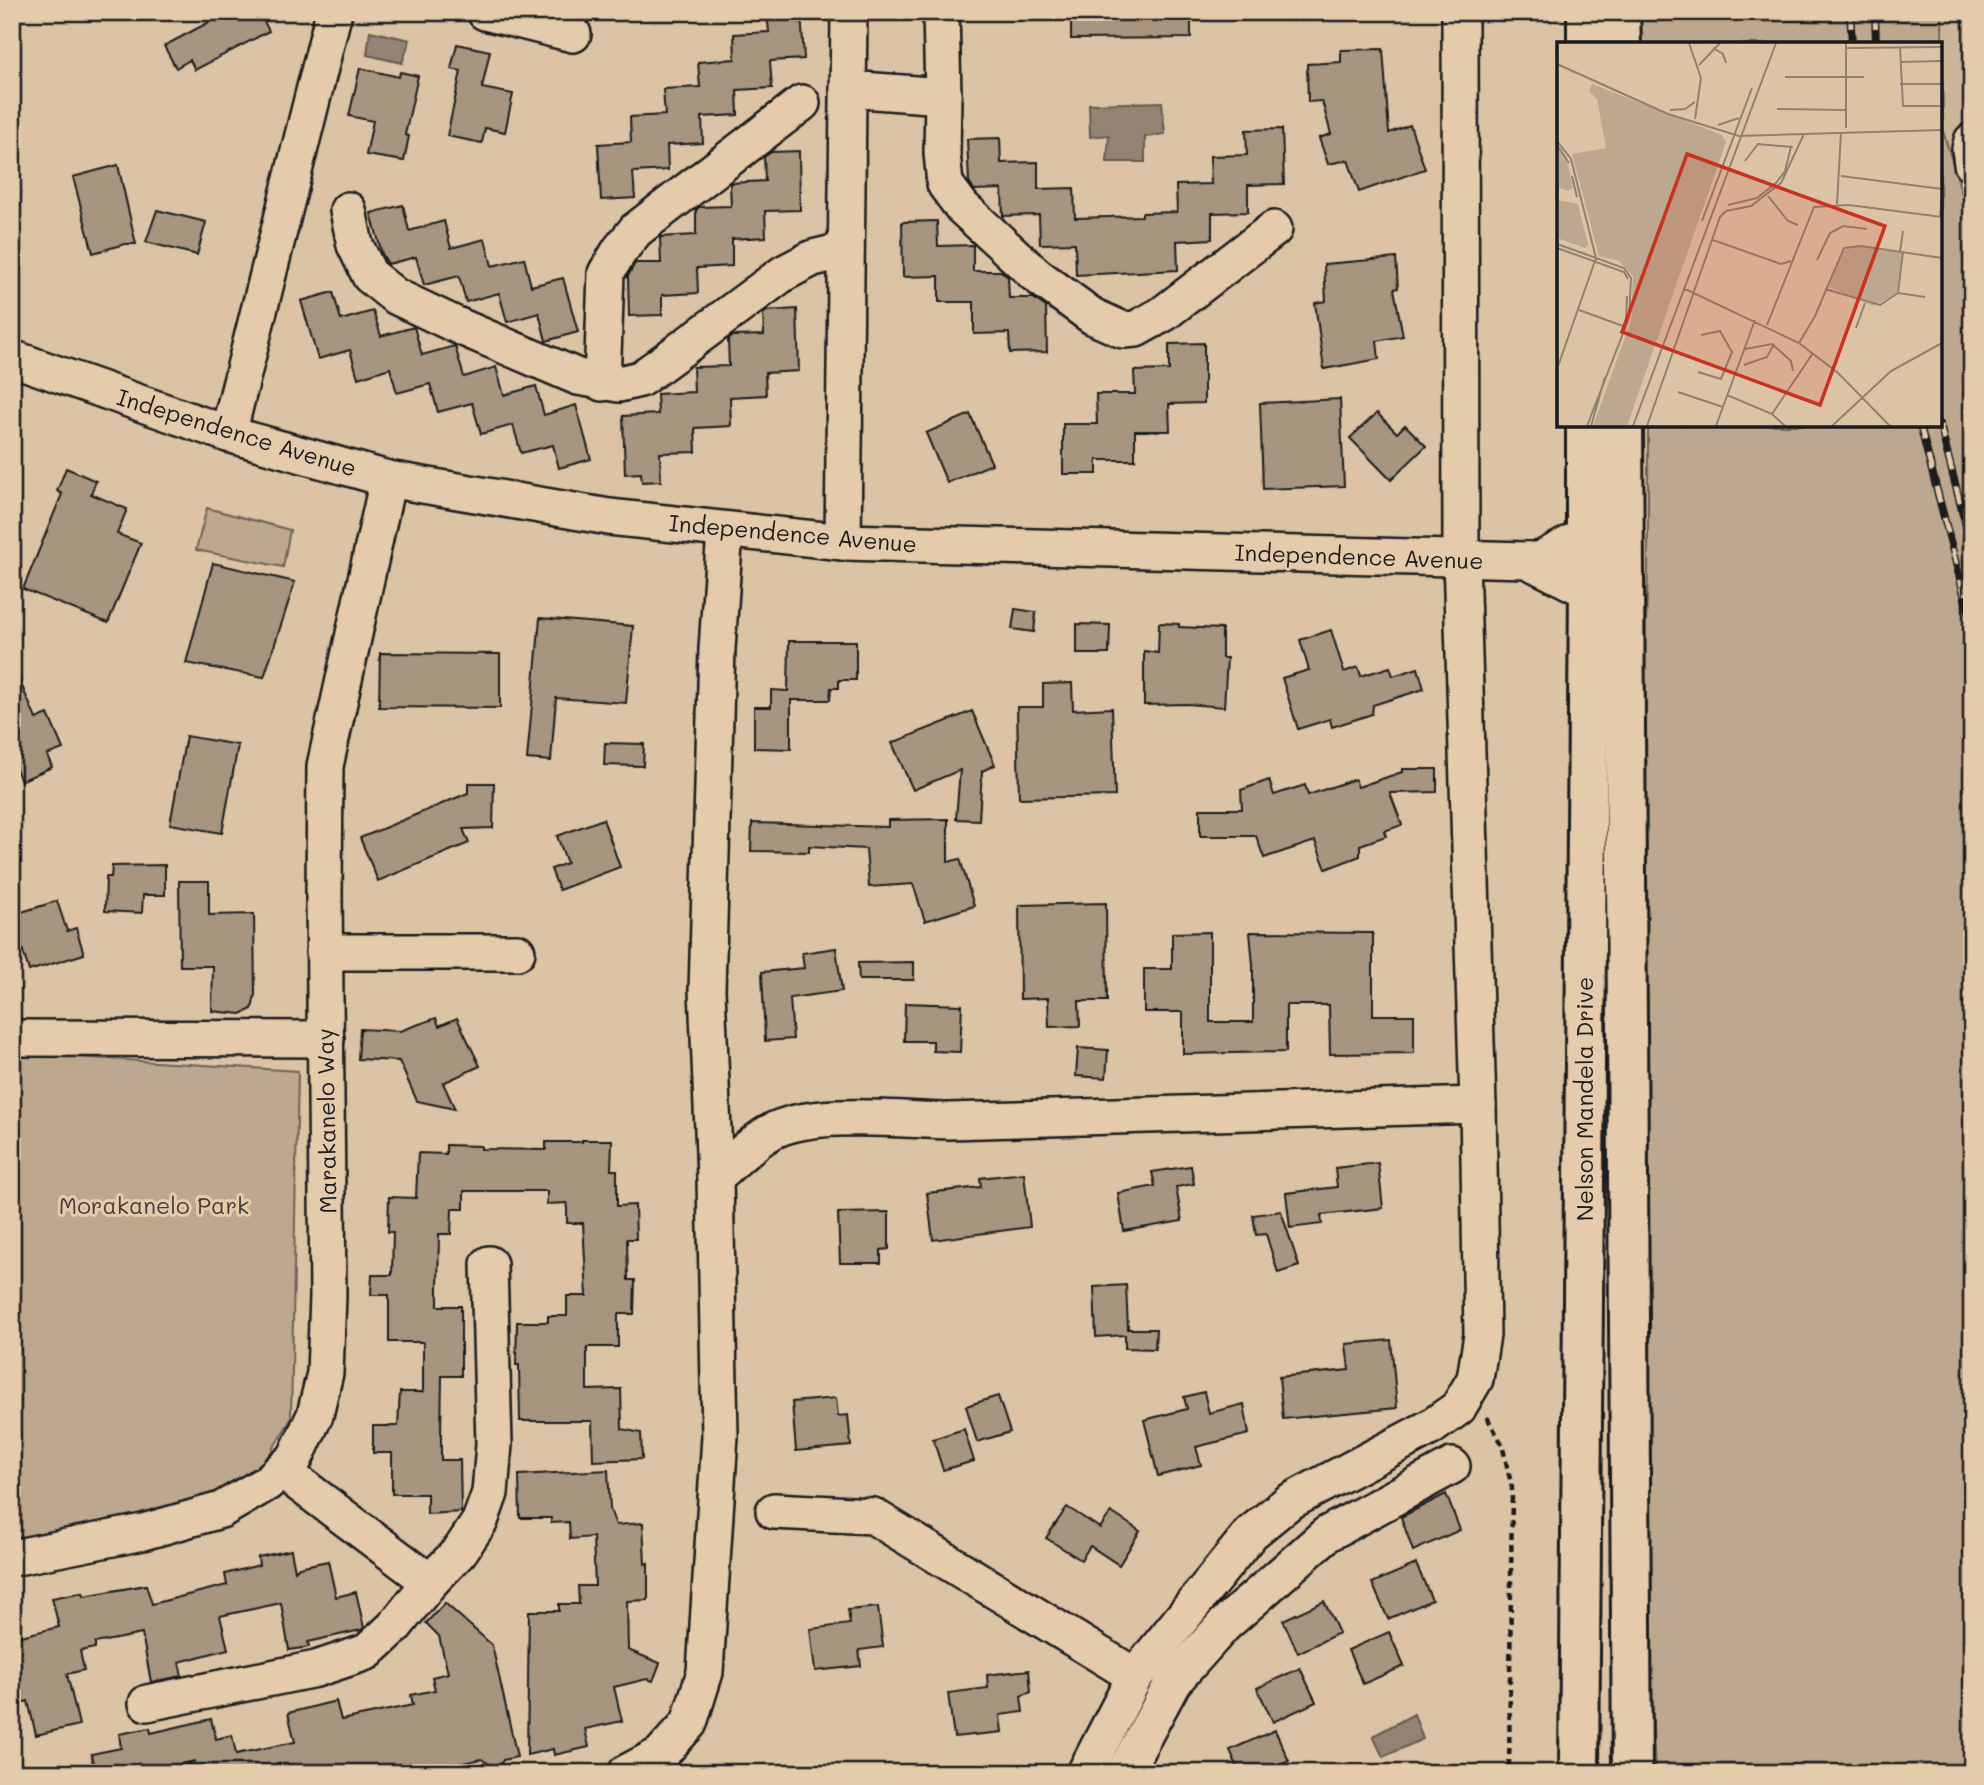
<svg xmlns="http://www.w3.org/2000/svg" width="1984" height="1785" font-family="Mali,sans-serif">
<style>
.built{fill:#cdb59a}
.green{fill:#bda88f;stroke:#6c6256;stroke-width:2}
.water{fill:#948372;stroke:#645a50;stroke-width:2}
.building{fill:#a7957f;stroke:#1c1c1c;stroke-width:2}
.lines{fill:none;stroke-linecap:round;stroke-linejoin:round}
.minor-casing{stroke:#1c1c1c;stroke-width:40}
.major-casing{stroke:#1c1c1c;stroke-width:44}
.path{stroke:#1c1c1c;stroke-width:4.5;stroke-dasharray:7 5;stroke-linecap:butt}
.minor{stroke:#e5caac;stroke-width:35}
.major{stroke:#e5caac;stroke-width:38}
.rail-casing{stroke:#1c1c1c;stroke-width:8}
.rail{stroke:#e5caac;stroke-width:5;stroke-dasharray:16;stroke-linecap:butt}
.labels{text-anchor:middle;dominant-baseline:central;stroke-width:6;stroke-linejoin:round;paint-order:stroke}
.street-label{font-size:23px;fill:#1c1c1c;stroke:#e5caac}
.park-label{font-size:23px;fill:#443f39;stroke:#e5caac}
.inset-road{fill:none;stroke:#90806f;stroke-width:2}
.view{fill:#c8321e;fill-opacity:0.15;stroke:#c8321e;stroke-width:3.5}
.inset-edge{fill:none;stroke:#1c1c1c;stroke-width:3.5}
</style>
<rect width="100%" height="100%" fill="#ddc3a6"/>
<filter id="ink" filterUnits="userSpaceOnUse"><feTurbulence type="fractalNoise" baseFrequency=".0143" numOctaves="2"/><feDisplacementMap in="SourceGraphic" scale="14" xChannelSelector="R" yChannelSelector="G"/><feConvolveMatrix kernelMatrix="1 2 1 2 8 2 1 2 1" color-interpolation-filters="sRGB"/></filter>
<g filter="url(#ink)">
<!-- built -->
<path class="built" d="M1942,12h30v215l-29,-96z"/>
<!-- green -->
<g class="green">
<path d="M1639,12h303l1,119 29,96v1546h-317l-9,-218 -2,-877 4,-110v-143h292v-381h-301z"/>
<path d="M207,508l83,22 -7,37 -87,-17z"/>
<path d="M12,1053l286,18 -7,348 -35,57 -35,34 -209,46z"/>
</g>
<!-- water -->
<g class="water">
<path d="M370,31l40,9 -8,23 -35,-8z"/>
<path d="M1162,102l3,32 -20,3v25h-38l2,-27 -19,2 -1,-33z"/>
<path d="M1414,1714l9,25 -40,18 -10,-21z"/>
</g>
<!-- building -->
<g class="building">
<path d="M228,12h31l10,19 -74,39 -5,-10 -14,8 -12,-22z"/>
<path d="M767,12h34l3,47 -34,2 2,27 -35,2 1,25 -36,2 1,26 -36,2 1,25 -35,2 2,26 -34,2 -3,-56 33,-2 -1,-25 35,-2 -2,-26 37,-2 -2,-25 37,-3 -1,-25 35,-2z"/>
<path d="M1071,12h120v26l-120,1z"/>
<path d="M457,44l33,7 -8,37 31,6 -8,38 -20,-4 -3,15 -35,-7 14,-65 -10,-2z"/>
<path d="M1383,49l6,84 21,-8 15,44 -66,23 -11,-32 -20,4 -9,-26 12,-4 -9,-33 -14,1 -1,-38 34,-2v-12z"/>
<path d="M360,68l39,9 1,-5 18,4 -13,59 4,1 -5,25 -38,-6 7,-34 -24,-5z"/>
<path d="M1282,129l2,55 -36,1v27l-36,1v26l-35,2 1,29 -102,5 -1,-32 -35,1 -1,-29 -36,1 -1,-27 -28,1 -5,-8 -2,-43 33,-1 1,25 37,-1v27l36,-1 1,30 67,-2v-3l35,-1 -1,-27 35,-1 -1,-28 37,-1 -1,-25z"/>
<path d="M799,151l1,59 -35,1 1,26 -34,2v27l-35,2 1,25 -36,2v20l-33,1 -1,-40 7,-13h26l-1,-26 36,-2v-25l3,-3 32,-1 -1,-23 35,-2 -1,-24 7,-5z"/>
<path d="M118,165l18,79h-11l-32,9 -20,-76z"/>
<path d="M403,205l6,26 35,-10 7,27 34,-9 7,27 32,-8 7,28 32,-8 15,54 -32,9 -7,-28 -32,9 -8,-29 -33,9 -7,-26 -35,9 -8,-28 -28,7 -6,-10 -11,-41z"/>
<path d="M157,210l49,12 -9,33 -51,-13z"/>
<path d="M937,221l1,25 35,-1v26h28l7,6 1,21h24l13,9 1,45 -37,1 -1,-20 -35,1v-32h-35v-26l-36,1 -1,-55z"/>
<path d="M1396,258l2,30 -4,1 9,47 -26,5 2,18 -55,10 -9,-66 11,-2 -2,-37z"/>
<path d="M333,292l8,28 32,-9 8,25 33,-9 8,28 33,-9 9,31 32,-10 8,28 32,-9 8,29 32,-10 15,54 -32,9 -6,-23 -32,8 -8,-28 -32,9 -9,-31 -34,9 -8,-28 -33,9 -7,-25 -32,10 -8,-28 -32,9 -17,-58z"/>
<path d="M797,309l2,62 -34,2 1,22 -36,2 1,29 -36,2 1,24 -36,1 1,28 -19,1 -1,-9 -16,1 -2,-58 35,-2 -1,-20 37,-2 -1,-25 36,-1 -1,-26 5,-4 31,-1 -1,-21 4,-3z"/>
<path d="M1204,343v60l-35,1 1,27h-35v29h-38v14h-34v-50h34l-1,-30h39l-1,-23 35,-1v-26z"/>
<path d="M1340,399l4,87 -81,3 -3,-86z"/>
<path d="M1377,413l20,20 8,-8 21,21 -35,34 -41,-42z"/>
<path d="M970,414l22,50 -45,19 -21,-50z"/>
<path d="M66,468l30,13 -5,13 36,15 -10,25 24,9 -33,80 -85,-34 39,-95 -5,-3z"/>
<path d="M213,563l82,19 -31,95 -78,-14z"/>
<path d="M1015,609l21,3 -2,20 -22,-3z"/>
<path d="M540,618l93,8 -7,77 -70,-5 -5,63 -24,-2z"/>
<path d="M1159,623l20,1v3l43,2v29h5l-3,49 -37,-3 -43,1v-54l14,2z"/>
<path d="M1077,624l33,1 -1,29h-32z"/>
<path d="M1331,630l13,42 14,-5 3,9 29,-9 3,9 25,-8 6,21 -51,16 -1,9 -40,13 -2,-8 -32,10 -16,-51 27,-8 -9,-30z"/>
<path d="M789,641h67v39h-17v8h-8l-1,12h-39v49l-37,-1v-41h17v-17l17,1z"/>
<path d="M380,653l120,1v54l-121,-1z"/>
<path d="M12,663l24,56 12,-5 15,35 -16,6 5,12 -31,14 -9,-22z"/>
<path d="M1072,683l1,27 39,-2 3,88 -96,2 -2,-91h26v-23z"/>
<path d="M972,711l23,54 -13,6 -3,49 -23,-1 4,-49 -47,20 -21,-47z"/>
<path d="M186,736l52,9 -16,88 -52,-9z"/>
<path d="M605,743l39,1 -1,22 -39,-1z"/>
<path d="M1402,769h35v23l-47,1 12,32 -18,6 2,5 -26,9v11l-34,13 -11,-28 -51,17 -8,-22h-56v-27h42l-1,-19 28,-10 5,15 31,-10 3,10 47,-16 3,8 44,-15z"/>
<path d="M468,783h26l-1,45 -30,1 6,14 -91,38 -18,-43 108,-45z"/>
<path d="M603,819l17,48 -61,23 -8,-21 16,-6 -10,-27z"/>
<path d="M948,819v43l12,-3 14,47 -49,15 -12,-37 -44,3 -3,-38 -57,-3v6l-58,-1 1,-28 136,4v-7z"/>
<path d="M165,865v30h-22l-1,18 -37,-2 1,-34h5l1,-11z"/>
<path d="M179,881h30v34l45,-1 1,81 -3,14 -11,5 -29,-3 1,-45h-33z"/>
<path d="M57,901l10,30 9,-3 8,26 -55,17 -17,-56z"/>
<path d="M1106,903l1,98h-28l1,25 -31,1 -1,-29 -28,1 -1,-94z"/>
<path d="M1210,932v90h43v-57l-3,-33 123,1v82h41v38l-84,1 -1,-49h-43v47l-103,2v-42h-39v-43h28v-36z"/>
<path d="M836,948l6,43 -52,7 3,41 -28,2 -3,-69 42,-4 -2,-15z"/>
<path d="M914,962v18h-55l-1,-17z"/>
<path d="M905,1003l57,2 -2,47 -27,-1v-10h-29z"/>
<path d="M436,1018l3,8 18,-8 23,48 -37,17 12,26 -38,-8 -18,-40 -41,-2 2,-30 40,2z"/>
<path d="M1078,1048l30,2 -2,28 -30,-2z"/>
<path d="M582,1140h30l-1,30h6v36l18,-1 1,34h-9l1,41h7l-1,34h-16v33h-31v43l34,-1 1,40 19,4 1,26 -49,2 -1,-40h-72l-1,-56h-3l1,-43h31v-6h19v-20h20l-4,-73h-16v-20l-20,1v-13h-83v18h-12l-1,25h-12l-1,54v18h23v70h-19l-1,58v26h19l1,52 -34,2v-20h-35v-41h-19v-27h25l2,-34h23v-50h-34v-47h-18l1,-20h20l1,-43h-5l1,-35 27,1 2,-45 28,1v-9l35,1v3l65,1v-8h36z"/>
<path d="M1378,1163l5,45 -62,7 1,9 -32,4 -4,-35 51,-6 -2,-19z"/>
<path d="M1191,1166l3,18 -18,3 6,34 -58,10 -6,-38 37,-7 -3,-14z"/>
<path d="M1024,1173l6,54 -97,13 -6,-47 54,-6 -1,-9z"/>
<path d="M1281,1211l18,55 -21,7 -12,-39 -10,1 -3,-20z"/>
<path d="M889,1212v37l-8,1v13h-41l-2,-50z"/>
<path d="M1126,1285l2,44h28l-1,20 -30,-1v-13l-29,2 -2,-50z"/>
<path d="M1391,1340l6,68 -114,11 -4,-42 70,-7 -3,-26z"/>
<path d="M1204,1392l5,21 35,-9 5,30 -53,13 5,18 -43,11 -14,-56 43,-11 -3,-12z"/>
<path d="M998,1396l12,36 -33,10 -11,-36z"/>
<path d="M836,1398l2,18 10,-1 3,31 -55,5 -4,-49z"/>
<path d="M964,1429l10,32 -31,9 -10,-31z"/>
<path d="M608,1470l2,39 6,16 27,-2 2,41 3,-1v37l-21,1 1,49 32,13 -7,18 -6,-2 -33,8 8,34 -37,8 4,18 -35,8 -1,-6 -26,6 2,-144h30v-7h20l-1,-18h17l-2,-49 -23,2 -1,-17 -18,1v-5h-31l-1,-43z"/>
<path d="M1446,1494l14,36 -47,21 -12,-34z"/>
<path d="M1067,1507l33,21 11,-16 29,19 -21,34 -29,-19 -9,14 -35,-22z"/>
<path d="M291,1550l4,21 4,-4 29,-6 8,36 20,-5 8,36 -3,2 -53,12 1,5 -20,3 -8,-47 -61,13 8,33 -49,13 3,14 -31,6 -9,-48 -47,9v5l-15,3 4,19 -17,4 12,51 -43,10 -8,-34 -7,2 -9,-39v-26l47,-11 -7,-29 31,-6 1,4 62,-11 6,19 75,-19 -2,-11 34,-9 -1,-8z"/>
<path d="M1416,1564l16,36 -44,19 -16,-36z"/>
<path d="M1324,1601l15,32 -41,20 -15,-33z"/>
<path d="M445,1603l47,42 25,112 -14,3 -5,9 -17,-10 -53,12 -1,-6 -49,8h-12l-2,-6 -23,6h-152l-1,-9 7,-3 -37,8v4h-63l-4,-19 30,-6 -2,-14 31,-6 1,5 60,-14 5,20 16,-4 4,19 59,-12 -7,-29 48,-12 5,19 72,-15 -2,-10 24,-5 -3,-13 16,-4 -9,-37 -13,-13z"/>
<path d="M878,1607l5,40 -24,3 2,16 -46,5 -5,-42 40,-5 -2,-14z"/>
<path d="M1389,1632l15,34 -41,18 -15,-34z"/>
<path d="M1300,1668l16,34 -43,20 -16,-34z"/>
<path d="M1029,1670l2,22 -10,4 2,16 -23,3 2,17 -48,5 -6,-44 40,-5 -1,-13z"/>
<path d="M1275,1730l14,31 -26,12h-23l-10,-23z"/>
</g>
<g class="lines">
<!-- minor casing -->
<g class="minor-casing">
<g id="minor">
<path d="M485,12l88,22"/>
<path d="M941,12l2,84 -1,57 3,31 17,23 74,68 56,41 31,14 13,-1 27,-15 111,-85"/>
<path d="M848,89l95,7"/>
<path d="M1972,141l-2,8 2,15"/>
<path d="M348,210l7,35 15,31 25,20 59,28 124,53 41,7 21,-5 17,-12 127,-94 29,-15 33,-8"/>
<path d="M12,358l216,76 160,45 221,38 234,25 684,18h13l46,-25"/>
<path d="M602,383l4,-110 14,-23 16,-20 166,-127"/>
<path d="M228,434l106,-422"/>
<path d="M843,542l6,-530"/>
<path d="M1527,560l62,31"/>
<path d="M324,952h193"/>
<path d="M12,1038l314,1"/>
<path d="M715,1177c17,-14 35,-33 54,-44 41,-24 131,-13 180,-12l529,-16"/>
<path d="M281,1470l149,112"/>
<path d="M774,1511l99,5 262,160"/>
<path d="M12,1558l131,-26 78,-22 46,-27 28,-25 20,-43 10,-42 3,-77 -4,-401 1,-129 63,-287"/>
<path d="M147,1703l169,-34 51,-17 27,-25 36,-45 30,-31 20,-30 10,-28 4,-49 -5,-180"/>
<path d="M626,1773l34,-18 29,-32 16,-51 15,-236 -5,-259 -8,-187 10,-341 8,-119"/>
<path d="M1085,1773l50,-97 116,-143 38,-31 142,-75 27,-19 17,-29 7,-44 -4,-230 -17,-546 -1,-547"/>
<path d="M1124,1773l49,-91 50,-56 104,-92 125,-68"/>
</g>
</g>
<!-- major casing -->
<g class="major-casing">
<g id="major">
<path d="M1620,12l1,32"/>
<path d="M1587,44v-32"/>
<path d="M1623,425l9,1348"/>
<path d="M1579,1773l10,-1182 -3,-56v-110"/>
</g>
</g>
<!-- path -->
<path class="path" d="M1487,1417l15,27 10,44 -3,285"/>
<!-- minor -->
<use href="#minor" class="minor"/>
<!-- major -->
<use href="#major" class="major"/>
<!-- rail casing -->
<g class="rail-casing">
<g id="rail">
<path d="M1850,12l2,32"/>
<path d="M1875,12l1,32"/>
<path d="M1920,425l52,200"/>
<path d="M1940,425l32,124"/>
</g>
</g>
<!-- rail -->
<use href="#rail" class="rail"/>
</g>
</g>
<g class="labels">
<!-- street labels -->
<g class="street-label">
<text transform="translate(237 432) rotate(17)">Independence Avenue</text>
<text transform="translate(793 533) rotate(5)">Independence Avenue</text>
<text transform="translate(1359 556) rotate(2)">Independence Avenue</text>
<text transform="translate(1584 1099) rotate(-90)">Nelson Mandela Drive</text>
<text transform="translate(326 1121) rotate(-91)">Marakanelo Way</text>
</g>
<!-- park labels -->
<g class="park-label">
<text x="154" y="1205">Morakanelo Park</text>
</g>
</g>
<!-- overview -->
<g transform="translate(1557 42)">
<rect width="385" height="385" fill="#ddc3a6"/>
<path d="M35,42l130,51 4,7 -99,284h-34l38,-105 2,-45 -14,-15 -20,-5 -27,-102 34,-6 -9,-49 -8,-8zM0,105l10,14 6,26 -5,4 -11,-4zM0,158l21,4 10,41 -3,3 -28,-10zM296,204l50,6 -5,41 -25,13 -44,-19 13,-35z" fill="#bda88f"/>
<path class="inset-road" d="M132,1l12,35 -6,41M289,1v85M343,5l3,59h39M156,6l10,6 3,9M289,6l96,-1M343,20l42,-1M0,22l111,50 71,22 203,-6M142,23l21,-22M228,35h79M343,42h42M220,67l69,1M113,68l15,-1 10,-7M161,83l21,-7M0,99l14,18 25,99 -39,111M0,103l12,18M188,119l13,-17 35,3M15,134l5,21M284,134l101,13M211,154l20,25 10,4M280,162l4,-72M171,163l29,-7 19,-15 9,-12 6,-24M383,175l2,-25M145,179l50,-133M156,198l68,24 10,-3M0,202l67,24 7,10 -2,40 -42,108M0,206l67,24 4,7M343,210l3,-21M260,218l13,-27 13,-7 24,3M126,246l116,55 39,30 52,53M268,247l55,16 18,-12 5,-41M341,251l27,4M22,268l44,16M69,278l1,-24M210,283l47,-118 35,-2 93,12M299,286l9,-25M242,301l16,-27 29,-68 17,-2 81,12M188,307l27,-5 19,17 2,10M187,323l23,-8 7,-13M141,330l23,7 11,-27 -12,-21 -19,4M121,350l45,15M170,353l45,19 13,12M215,372l41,-61M34,384l14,-49M76,384l143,-383M90,384l73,-209 6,-6 25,-5 30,-23 23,-49M159,384l39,-106M275,384l59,-55 51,-28"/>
<path class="view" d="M130,112l198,72 -65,179 -198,-73z"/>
<rect width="385" height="385" class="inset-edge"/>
</g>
<!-- margin -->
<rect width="1984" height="1785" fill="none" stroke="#e5caac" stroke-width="42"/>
<rect x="21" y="21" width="1942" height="1743" fill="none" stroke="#1c1c1c" stroke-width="2.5" filter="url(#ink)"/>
</svg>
